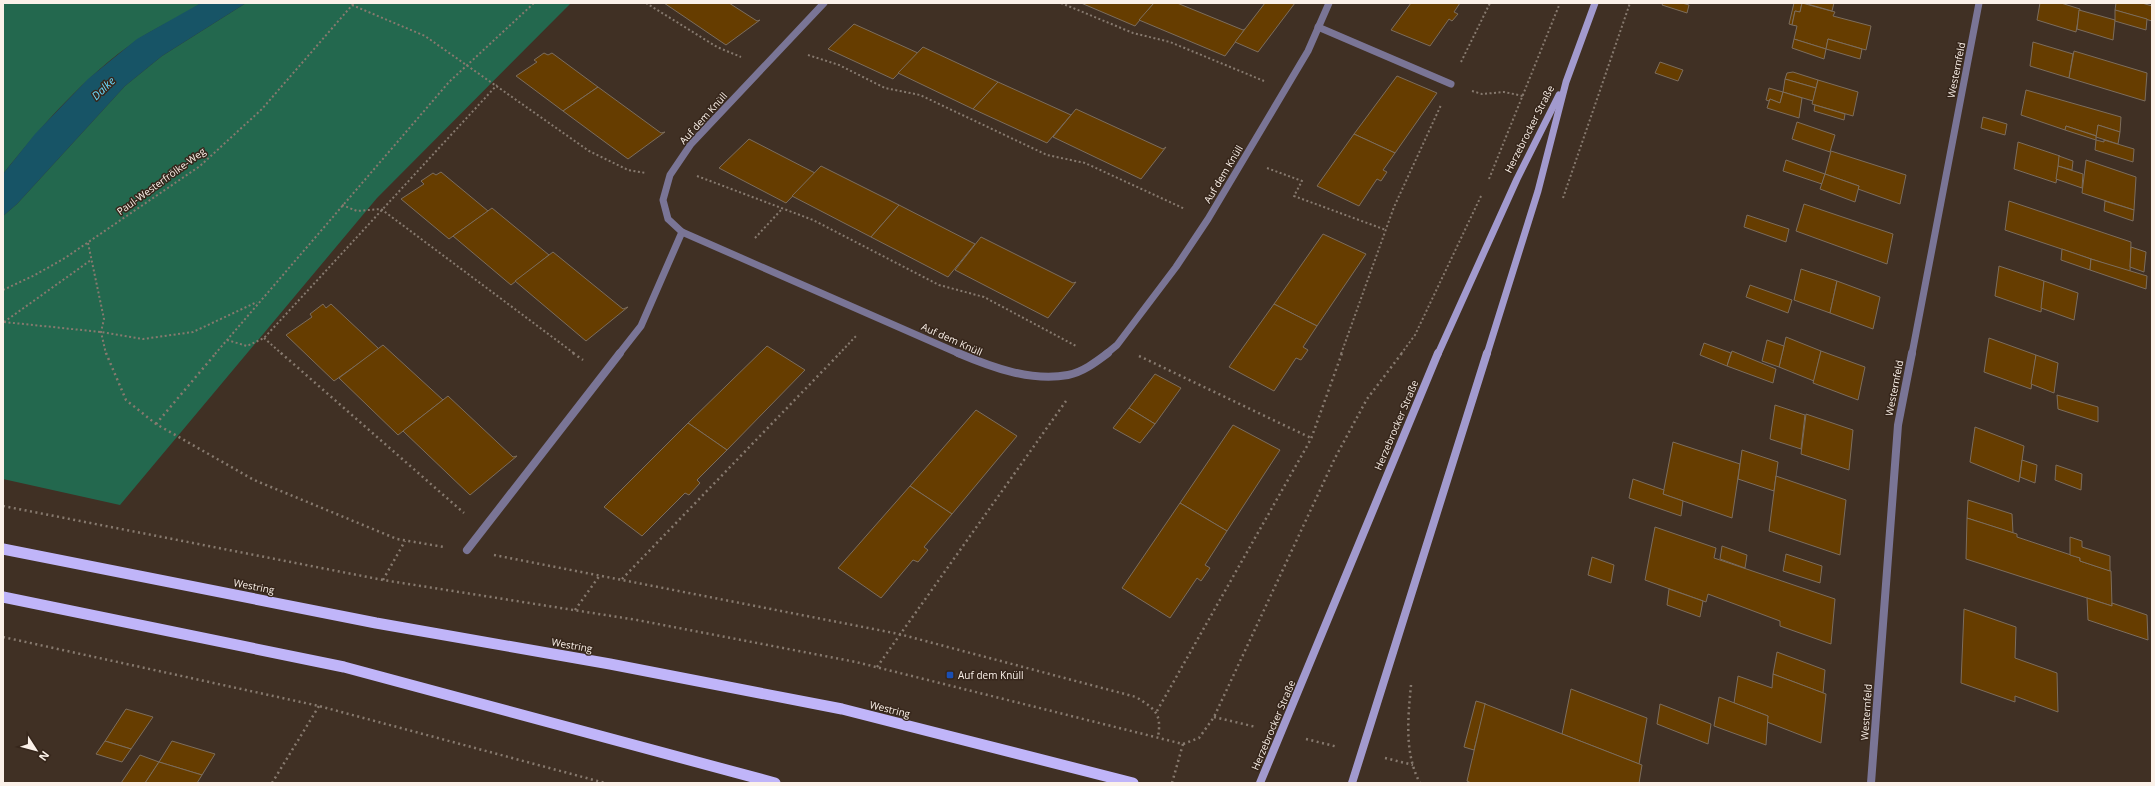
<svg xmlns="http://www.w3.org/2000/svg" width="2155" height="786" font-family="'Open Sans',sans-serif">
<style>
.green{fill:#23684e}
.water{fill:#175466}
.building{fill:#663d00;stroke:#7c6d5d}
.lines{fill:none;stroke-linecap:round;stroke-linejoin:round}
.path-far1{stroke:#877a6f;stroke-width:2;stroke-dasharray:2 2.5;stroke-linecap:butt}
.path{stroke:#877a6f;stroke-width:2.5;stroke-dasharray:2 3.5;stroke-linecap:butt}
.service-far1{stroke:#7a7596;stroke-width:7}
.service{stroke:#7a7596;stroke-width:8}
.minor-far1{stroke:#7a7596;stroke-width:7}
.minor{stroke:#7a7596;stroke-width:8}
.secondary-far1{stroke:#a29ace;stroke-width:7}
.secondary{stroke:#a29ace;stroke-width:8}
.primary{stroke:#c0b5f9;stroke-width:11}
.transit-dot{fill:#1a4fb4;stroke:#36261b;stroke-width:1.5}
.labels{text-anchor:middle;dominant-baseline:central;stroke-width:3;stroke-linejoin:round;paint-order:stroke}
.street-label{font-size:10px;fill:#fbf1e9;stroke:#36261b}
.poi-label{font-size:10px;fill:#fbf1e9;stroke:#36261b;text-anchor:start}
.water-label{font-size:11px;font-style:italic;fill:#6bdbfe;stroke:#36261b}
</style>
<rect width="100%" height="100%" fill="#403024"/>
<!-- green -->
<g class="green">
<path d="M3,3h198c-20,15 -44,23 -64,37 -52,36 -95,85 -134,134z"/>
<path d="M246,3h325l-194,195 -257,307 -117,-26v-263l14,-12 108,-118 37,-30z"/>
</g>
<!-- water -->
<path class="water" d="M201,3h45l-84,53 -37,30 -108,118 -14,12v-42l32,-40 53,-55 49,-40z"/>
<!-- building -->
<g class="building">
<path d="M664,3h65l28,18 3,-1 -34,25z"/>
<path d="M1081,3h73l-19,23z"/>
<path d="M1154,3h23l66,27 2,-1 -20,27 -86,-36z"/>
<path d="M1265,3h30l-37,49 -23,-10z"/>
<path d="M1411,3h49l-6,9 4,2 -6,7 -3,-2 -19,27 -39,-16z"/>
<path d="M1663,3h19l7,2 -2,8 -25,-8z"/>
<path d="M1794,3h8l-2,9 -5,-1 -3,14 -3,-1z"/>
<path d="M1802,3l33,9 -2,4 38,10 -5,24 -38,-11 -2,10 -32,-10 3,-13 -5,-1 3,-14 5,1z"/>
<path d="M1804,3h30l-2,8z"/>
<path d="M2040,3h21l19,6 -4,23 -39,-12z"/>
<path d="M2116,3h26l10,3v15l-37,-11z"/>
<path d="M2079,10l36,10 -2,20 -36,-11z"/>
<path d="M2115,10l32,9 -1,11 -31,-9z"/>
<path d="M854,24l64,29 -25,26 -65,-30z"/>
<path d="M1794,39l32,10 -2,10 -32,-11z"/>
<path d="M1828,39l34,10 -2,10 -34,-10z"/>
<path d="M2033,42l40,12 -4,24 -39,-12z"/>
<path d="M923,47l75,35 -25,27 -75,-36z"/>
<path d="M2074,51l73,22 -2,28 -76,-23z"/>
<path d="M544,53l4,2 4,-2 46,34 -35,24 -47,-35 21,-14 -3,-2z"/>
<path d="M1660,62l23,8 -5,11 -23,-8z"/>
<path d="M1793,72l25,8 -2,8 -31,-9 2,-6z"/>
<path d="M1397,76l40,17 -42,60 -41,-19z"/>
<path d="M1785,79l31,9 -3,13 -30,-9z"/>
<path d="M1818,80l40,12 -5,24 -41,-12z"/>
<path d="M998,82l73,33 -24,28 -74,-34z"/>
<path d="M598,87l63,46 4,-1 -37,27 -65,-48z"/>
<path d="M1769,88l14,4 -3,11 -10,-4 -1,2 -3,-1z"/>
<path d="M2026,90l95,27 -1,15 -22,-7 -1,11 -31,-10 -1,4 -44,-15z"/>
<path d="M1783,92l19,6 -3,20 -32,-10 3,-9 10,4z"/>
<path d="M1815,105l30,9 -1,6 -30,-9z"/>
<path d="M1076,109l87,40 3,-2 -25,32 -88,-42z"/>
<path d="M1983,117l24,7 -2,11 -24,-7z"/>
<path d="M1797,122l38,13 -5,17 -38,-13z"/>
<path d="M2098,125l22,7 -2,12 -22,-7z"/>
<path d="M2066,126l30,10v4l-31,-10z"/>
<path d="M1354,134l41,19 -12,17 4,2 -6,9 -4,-2 -18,27 -42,-20z"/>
<path d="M749,139l66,34 -29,30 -67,-35z"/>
<path d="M2096,140l8,2v-2l30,9 -1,13 -38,-12z"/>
<path d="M2018,142l42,14 -4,27 -42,-14z"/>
<path d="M1831,151l75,24 -6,29 -42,-15 1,-3 -34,-12z"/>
<path d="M2059,156l14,5 -1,9 -14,-4z"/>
<path d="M1786,160l39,14 -3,10 -39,-13z"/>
<path d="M2086,160l50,17 -2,33 -52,-17z"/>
<path d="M821,166l78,39 -28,32 -79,-41z"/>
<path d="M2058,166l25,8 -1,14 -26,-9z"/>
<path d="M441,172l47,39 -39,28 -48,-40 23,-15 -3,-3 12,-8 3,2z"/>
<path d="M1825,174l34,12 -4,16 -35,-13z"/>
<path d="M2009,201l122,41 -1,30 -125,-42z"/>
<path d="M2105,201l29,9 -1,11 -29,-10z"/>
<path d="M1804,204l89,30 -6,30 -91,-33z"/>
<path d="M899,205l76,39 -27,33 -77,-40z"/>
<path d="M492,208l57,47 -38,30 -58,-49z"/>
<path d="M1747,215l42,14 -3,13 -42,-15z"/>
<path d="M1323,234l43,20 -49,72 -43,-22z"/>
<path d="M981,237l92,46 3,-1 -28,36 -93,-48z"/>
<path d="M2131,247l15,5 -2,20 -14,-5z"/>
<path d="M2062,249l29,10 -1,11 -29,-10z"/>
<path d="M553,252l70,57 5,-2 -42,34 -71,-60z"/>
<path d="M2091,259l56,17 -1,13 -56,-19z"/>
<path d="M1999,266l45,15 -3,31 -46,-16z"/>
<path d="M1801,269l36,12 -7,32 -36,-13z"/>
<path d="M1837,281l43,16 -7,32 -43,-16z"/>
<path d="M2044,281l34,12 -4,27 -33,-12z"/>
<path d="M1750,285l42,15 -4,13 -42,-16z"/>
<path d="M323,304l3,4 5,-4 48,45 -45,32 -48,-46 26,-18 -2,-3z"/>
<path d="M1274,304l43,22 -14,21 5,3 -7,10 -5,-2 -22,33 -45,-24z"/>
<path d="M1786,337l35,14 -7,30 -35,-14z"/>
<path d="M1989,338l47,17 -5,34 -47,-17z"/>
<path d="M1767,340l17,6 -5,21 -17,-6z"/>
<path d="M1704,343l27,10 -4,13 -27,-11z"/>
<path d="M383,345l60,55 -45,35 -59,-57z"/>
<path d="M767,346l38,24 -78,80 -39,-27z"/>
<path d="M1732,351l44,18 -3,14 -46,-17z"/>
<path d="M1821,351l44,16 -7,33 -45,-17z"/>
<path d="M2036,355l22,8 -4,30 -23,-9z"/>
<path d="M1155,374l26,14 -26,36 -26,-16z"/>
<path d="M2057,395l41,12v15l-40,-13z"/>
<path d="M448,396l65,61 4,-1 -47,39 -67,-64z"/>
<path d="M1775,405l30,10 -4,34 -31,-10z"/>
<path d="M1129,408l26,16 -15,19 -27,-15z"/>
<path d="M976,410l41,26 -65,78 -42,-28z"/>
<path d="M1806,414l47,16 -4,40 -48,-16z"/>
<path d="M688,423l39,27 -30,30 3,3 -11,12 -4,-2 -43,43 -38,-29z"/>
<path d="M1233,425l47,25 -53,81 -47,-28z"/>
<path d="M1975,427l49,19 -5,36 -49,-20z"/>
<path d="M1673,442l67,22 -8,54 -69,-24z"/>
<path d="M1742,450l36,12 -4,29 -36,-12z"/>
<path d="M2022,460l15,5 -2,18 -15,-6z"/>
<path d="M2056,465l26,9 -1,16 -26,-10z"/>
<path d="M1776,476l70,24 -6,55 -71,-24z"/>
<path d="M1633,479l31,11 -1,4 20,7 -2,15 -52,-18z"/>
<path d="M910,486l42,28 -28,33 4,3 -10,12 -5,-2 -32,38 -43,-30z"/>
<path d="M1968,500l44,14 1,19 -46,-15z"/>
<path d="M1180,503l47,28 -22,34 5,3 -9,13 -4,-3 -27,40 -48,-30z"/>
<path d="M1967,518l50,16v3l63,21v3l31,10 1,35 -146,-47z"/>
<path d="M1655,527l61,21 -2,10 121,41 -4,45 -51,-18v-5l-72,-27 -2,8 -61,-22z"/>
<path d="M2070,537l12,4v6l28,9v15l-30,-10v-3l-10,-3z"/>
<path d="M1722,546l25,9 -2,13 -25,-9z"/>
<path d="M1786,554l36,12 -2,17 -37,-12z"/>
<path d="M1592,557l22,8 -3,18 -23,-8z"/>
<path d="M1669,589l34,12 -3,16 -33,-12z"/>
<path d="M2087,598l25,8v-3l35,12 1,25 -60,-20z"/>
<path d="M1964,609l52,18 -1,31 42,15 1,39 -43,-16v6l-54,-19z"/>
<path d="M1777,652l48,18 -2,23 -50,-19z"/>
<path d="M1773,674l53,20 -5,49 -54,-21 1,-6 -34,-13 4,-27 34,12z"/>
<path d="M1571,689l76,29 -8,46 -77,-30z"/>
<path d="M1719,697l49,19 -2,29 -52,-19z"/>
<path d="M1476,701l10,3 -12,46 -10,-3z"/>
<path d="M1485,704l157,61 -3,18h-168l-4,-2z"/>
<path d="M1660,704l51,20 -3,20 -51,-20z"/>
<path d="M126,709l27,8 -22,32 -26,-8z"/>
<path d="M105,741l26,8 -9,13 -26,-8z"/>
<path d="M172,741l43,13 -13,21 -43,-13z"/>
<path d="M140,755l19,7 -14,21h-24z"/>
<path d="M159,762l43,13 -5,8h-52z"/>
</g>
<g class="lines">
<!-- path-far1 -->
<g class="path-far1">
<path d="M646,3l71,44 24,10"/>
<path d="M1061,3l72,30 37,9 94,39"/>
<path d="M352,5l73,31 164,115 39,19 18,3"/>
<path d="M808,55l31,10 46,23 35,7 127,60 38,8 100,46"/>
<path d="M1461,62l29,-59"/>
<path d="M1472,91l10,3 22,-2 19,4"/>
<path d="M1267,168l35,13 -8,15 92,34"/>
<path d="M697,176l116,44 126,65 45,12 92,49"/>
<path d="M1489,179l71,-176"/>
<path d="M1563,198l67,-195"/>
<path d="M342,205l15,6 24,-2 194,145"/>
<path d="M755,238l27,-29"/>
<path d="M88,243l16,76 -3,13 5,22"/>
<path d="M3,290l32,-15 30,-17 135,-92 62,-57 92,-106"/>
<path d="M4,322l97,10 42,7 50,-7 64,-30"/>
<path d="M4,322l87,-62"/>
<path d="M264,338l18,16"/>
<path d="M227,340l20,6 17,-8 233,-253"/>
<path d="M215,354l234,-272 85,-79"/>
<path d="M839,354l18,-19"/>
<path d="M1341,354l53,-147 47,-102"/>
<path d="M1401,354l14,-19 67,-141"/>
</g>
<!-- path -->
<g class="path">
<path d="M106,353l20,47 30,24 98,56 143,59 47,8"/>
<path d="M281,353l183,160"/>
<path d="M573,353l10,7"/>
<path d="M1139,356l172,82"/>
<path d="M156,424l60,-71"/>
<path d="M3,506l380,74 254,40 219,42 327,82 16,-6 15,-21 121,-259 32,-59 35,-46"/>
<path d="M494,555l405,79 237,63c19,12 26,16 22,40"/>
<path d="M622,579l218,-226"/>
<path d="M383,580l22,-39"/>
<path d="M575,610l25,-35"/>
<path d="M3,637l316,69 286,77"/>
<path d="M877,667l189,-266"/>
<path d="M1411,685c-3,33 -7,68 9,98"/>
<path d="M1157,711l154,-272 31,-86"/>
<path d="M1214,717l42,10"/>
<path d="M1306,739l32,8"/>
<path d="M1385,758l28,7"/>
<path d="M272,783l47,-77"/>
<path d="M1172,783l11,-39"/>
</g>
<!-- service-far1 -->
<g class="service-far1">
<path d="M1318,27l133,57"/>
<path d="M619,354l22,-28 41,-94"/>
</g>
<!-- service -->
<path class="service" d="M467,550l153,-197"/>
<!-- minor-far1 -->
<g class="minor-far1">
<path d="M824,3l-133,141 -21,31 -7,25 5,19 14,13 278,122"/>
<path d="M1106,354l11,-9 59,-78 32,-48 100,-168 21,-48"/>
<path d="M1912,354l67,-351"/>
</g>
<!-- minor -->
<g class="minor">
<path d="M958,353c33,14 73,29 110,22 15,-3 28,-13 40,-22"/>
<path d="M1871,783l27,-358 14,-72"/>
</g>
<!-- secondary-far1 -->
<g class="secondary-far1">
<path d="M1438,354l79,-175 42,-84"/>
<path d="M1487,354l51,-163 28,-109 29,-79"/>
</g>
<!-- secondary -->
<g class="secondary">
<path d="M1260,783l178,-430"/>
<path d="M1352,783l135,-430"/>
</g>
<!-- primary -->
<g class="primary">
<path d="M3,549l373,74 234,41 232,45 291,74"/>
<path d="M3,597l341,70 431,116"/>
</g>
</g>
<!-- markers -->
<rect class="transit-dot" x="946" y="671" width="8" height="8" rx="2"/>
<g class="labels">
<!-- street labels -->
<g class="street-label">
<text transform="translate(1956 70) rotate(-79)">Westernfeld</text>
<text transform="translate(703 118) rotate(-48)">Auf dem Knüll</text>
<text transform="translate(1529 129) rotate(-63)">Herzebrocker Straße</text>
<text transform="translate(1223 174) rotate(-59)">Auf dem Knüll</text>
<text transform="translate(161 181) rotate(-36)">Paul-Westerfrölke-Weg</text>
<text transform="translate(952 339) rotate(24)">Auf dem Knüll</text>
<text transform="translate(1894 388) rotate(-79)">Westernfeld</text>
<text transform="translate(1396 425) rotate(-67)">Herzebrocker Straße</text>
<text transform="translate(254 586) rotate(11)">Westring</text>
<text transform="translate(572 645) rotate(10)">Westring</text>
<text transform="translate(890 709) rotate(14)">Westring</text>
<text transform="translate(1866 712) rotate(-86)">Westernfeld</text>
<text transform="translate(1273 725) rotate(-67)">Herzebrocker Straße</text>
</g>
<!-- poi labels -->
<g class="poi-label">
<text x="958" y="675">Auf dem Knüll</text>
</g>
<!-- water labels -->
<g class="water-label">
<text transform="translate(103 88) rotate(-44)">Dalke</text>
</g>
</g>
<!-- border -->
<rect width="2155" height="786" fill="none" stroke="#fbf1e9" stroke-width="8"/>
<!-- north arrow -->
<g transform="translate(36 750) rotate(126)" stroke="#36261b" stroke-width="3" paint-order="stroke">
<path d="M0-3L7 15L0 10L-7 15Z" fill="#fbf1e9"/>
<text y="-6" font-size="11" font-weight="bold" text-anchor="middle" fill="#fbf1e9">N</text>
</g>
</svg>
